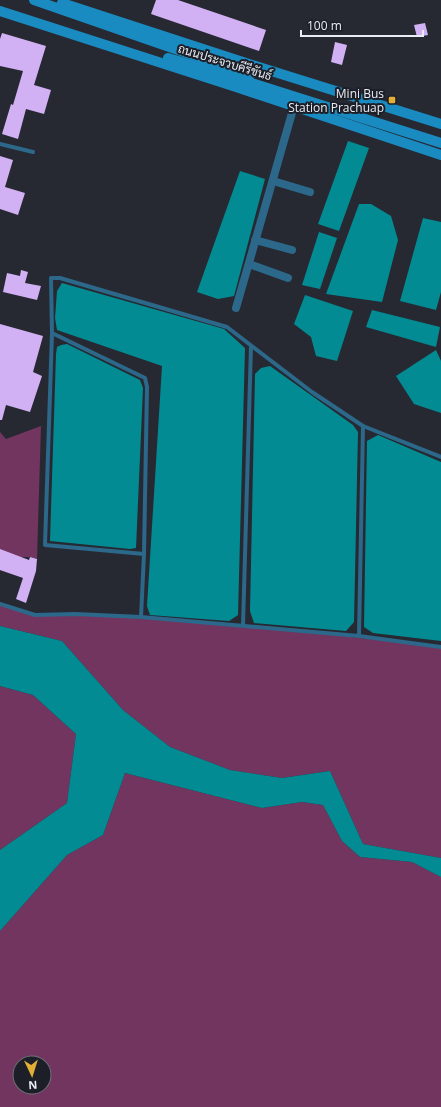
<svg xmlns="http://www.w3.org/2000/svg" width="441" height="1107" font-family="'Open Sans',Sarabun,sans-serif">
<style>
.green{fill:#71355f;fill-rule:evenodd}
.water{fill:#038b93}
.building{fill:#d1b1f4}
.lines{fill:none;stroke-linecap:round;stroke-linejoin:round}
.service{stroke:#2c688a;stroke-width:4}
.minor{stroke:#2c688a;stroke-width:8}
.secondary{stroke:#1a8bc1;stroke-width:10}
.poi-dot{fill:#e3ae34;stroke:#1c1f28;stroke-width:1.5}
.labels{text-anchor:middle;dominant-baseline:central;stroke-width:4;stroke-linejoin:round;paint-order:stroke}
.street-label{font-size:12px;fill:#eaedf3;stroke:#1c1f28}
.poi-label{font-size:12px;fill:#eaedf3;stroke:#1c1f28;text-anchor:end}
</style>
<rect width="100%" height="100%" fill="#262932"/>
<!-- green -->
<g class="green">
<path d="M41,426l-4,133 -7,-2h-8l-7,18 -15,-5v-138l6,7z"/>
<path d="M0,603l35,12 40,-1 168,11 198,22v211l-78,-14 -33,-73 -48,7 -52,-8 -60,-23 -47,-37 -61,-69 -62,-15z"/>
<path d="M0,686l33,9 43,39 -9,69 -67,47z"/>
<path d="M125,773l137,35 40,-6 21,3 19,36 18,16 52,5 29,15v230h-441v-176l67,-76 36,-20zM20,1063h24v24h-24z"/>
</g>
<!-- water -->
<g class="water">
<path d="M348,141l21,7 -30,83 -21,-7z"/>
<path d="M240,171l25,8 -31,117 -16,3 -21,-7z"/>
<path d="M359,204h12l20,12 7,24 -16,62 -56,-8z"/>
<path d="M423,218l18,4v70l-5,18 -36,-9z"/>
<path d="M319,232l18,6 -17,51 -18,-4z"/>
<path d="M62,283l162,46 21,19 -7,267 -9,6 -79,-6 -3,-9 15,-240 -105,-36 -2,-12 2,-27z"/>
<path d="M305,295l48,16 -16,50 -21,-5 -5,-19 -17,-13z"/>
<path d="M372,310l68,17 -4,20 -70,-20z"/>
<path d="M67,344l73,36 3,8 -7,160 -6,1 -80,-8 6,-187 1,-7 4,-2z"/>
<path d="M436,350l5,11v52l-27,-9 -18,-28z"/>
<path d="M270,366l83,59 5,7 -4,190 -8,9 -92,-8 -4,-12 5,-237 6,-6z"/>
<path d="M378,435l63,27v179l-68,-8 -9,-6 3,-186z"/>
<path d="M0,626l62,15 61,69 47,37 60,23 52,8 48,-7 33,73 78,14v19l-29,-15 -52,-5 -18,-16 -19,-36 -21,-3 -40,6 -137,-35 -22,62 -36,20 -67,76v-81l67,-47 9,-69 -43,-39 -33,-9z"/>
</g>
<!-- building -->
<g class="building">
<path d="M156,0h22l88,30 -7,21 -108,-37z"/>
<path d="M425,23l3,12 -11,2 -3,-12z"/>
<path d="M2,33l44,13 -12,39 17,5 -7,24 -18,-5 -8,30 -16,-5 9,-30 2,1 10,-34 -23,-5v-27z"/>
<path d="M335,42l12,3 -5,20 -11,-3z"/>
<path d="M0,156l13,4 -8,27 20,6 -7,22 -18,-6z"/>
<path d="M21,270l7,2 -3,11 16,3 -4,14 -34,-8 4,-19 13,3z"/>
<path d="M0,324l43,12 -10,36 9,4 -12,36 -24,-7 -4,15h-2z"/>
<path d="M0,549l29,11 1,-3 7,2 -1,12 -10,32 -10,-4 7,-21 -23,-8z"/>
</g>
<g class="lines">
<!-- service -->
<g class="service">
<path d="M0,144l33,8"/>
<path d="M52,333l93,45 2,9 -3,167"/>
<path d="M0,604l35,11 40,-1 66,3 218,19 82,11"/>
<path d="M141,617l3,-63 -99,-9 7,-212 -1,-55h9l167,49 85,65 51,34 78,31"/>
<path d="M243,625l8,-279"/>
<path d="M359,636l4,-210"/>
</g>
<!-- minor -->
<g class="minor">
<path d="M273,181l37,11"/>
<path d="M255,240l37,10"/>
<path d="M249,264l39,14"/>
<path d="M236,308l58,-202"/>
</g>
<!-- secondary -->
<g class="secondary">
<path d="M34,0l216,75"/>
<path d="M62,3l184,60 195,61"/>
<path d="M0,11l236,76 205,68"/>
<path d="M168,58l71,21 202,64"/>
</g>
</g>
<!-- markers -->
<rect class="poi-dot" x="388" y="96" width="8" height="8" rx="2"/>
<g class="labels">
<!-- street labels -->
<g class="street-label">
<text transform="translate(225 62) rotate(17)">ถนนประจวบคีรีขันธ์</text>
</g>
<!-- poi labels -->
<g class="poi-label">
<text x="384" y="93">Mini Bus<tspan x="384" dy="14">Station Prachuap</tspan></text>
</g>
</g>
<!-- north arrow -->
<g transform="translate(32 1075) rotate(176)"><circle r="19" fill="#1c1f28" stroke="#6e7179"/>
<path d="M0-3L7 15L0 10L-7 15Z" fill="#e3ae34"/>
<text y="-6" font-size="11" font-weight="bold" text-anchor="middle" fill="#eaedf3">N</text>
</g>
<!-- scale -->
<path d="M301 30v6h122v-6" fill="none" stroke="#eaedf3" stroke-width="2"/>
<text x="307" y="30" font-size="12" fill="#eaedf3" stroke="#1c1f28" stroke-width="3" paint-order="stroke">100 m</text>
</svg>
